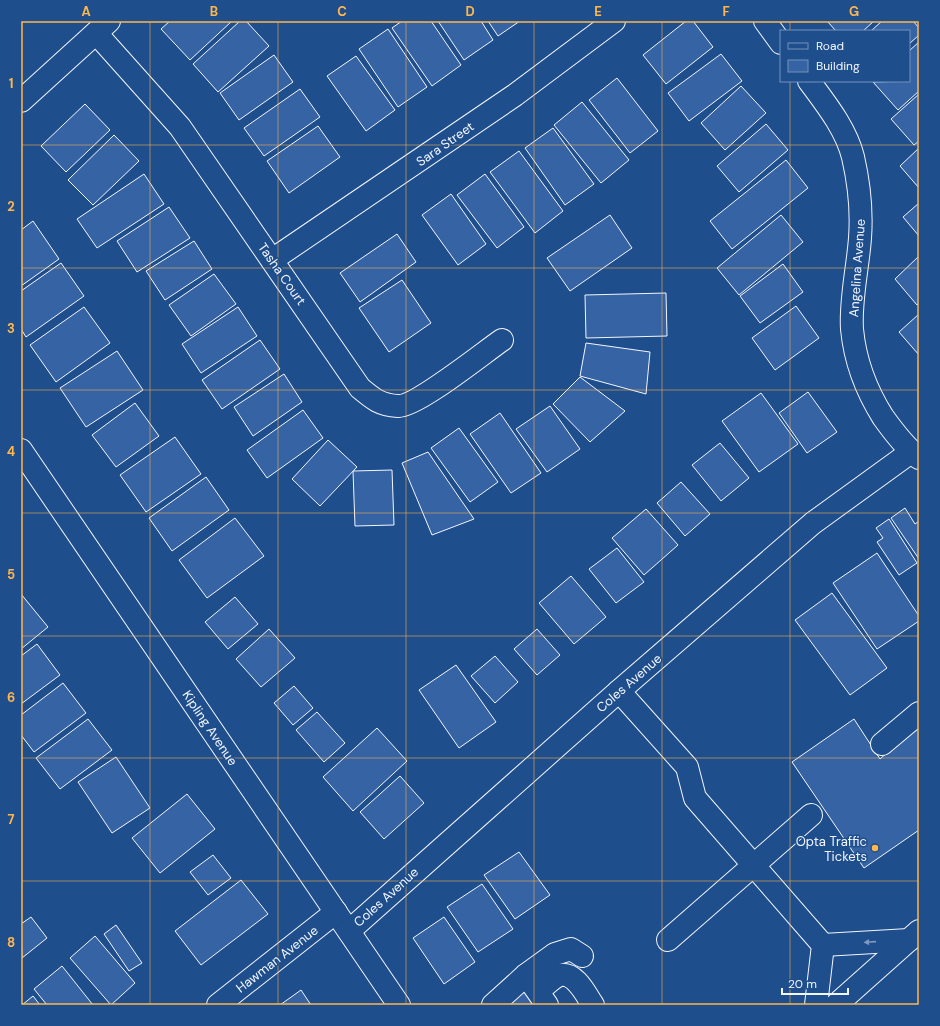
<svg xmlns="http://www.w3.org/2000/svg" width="940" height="1026" font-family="'DM Sans',sans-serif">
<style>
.building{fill:#3563a3;stroke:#f2f6ff}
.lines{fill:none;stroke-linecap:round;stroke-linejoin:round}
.minor-casing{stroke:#f2f6ff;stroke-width:24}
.major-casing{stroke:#f2f6ff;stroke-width:24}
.minor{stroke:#1f4e8c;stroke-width:22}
.major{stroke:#1f4e8c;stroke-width:22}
.oneway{fill:#7e9ac0}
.grid{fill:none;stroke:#ffb74d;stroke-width:1;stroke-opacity:0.55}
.poi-dot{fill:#ffb74d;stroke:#1f4e8c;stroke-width:1.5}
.labels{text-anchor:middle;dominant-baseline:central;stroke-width:3;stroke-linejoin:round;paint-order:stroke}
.street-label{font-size:13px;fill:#f2f6ff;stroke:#1f4e8c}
.poi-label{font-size:13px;fill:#f2f6ff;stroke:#1f4e8c;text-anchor:end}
.neatline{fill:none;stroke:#ffb74d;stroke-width:1.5}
.grid-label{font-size:13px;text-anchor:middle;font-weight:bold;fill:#ffb74d}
</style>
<rect width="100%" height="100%" fill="#1f4e8c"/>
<!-- building -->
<g class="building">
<path d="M170,21h62l-42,39 -29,-31z"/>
<path d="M240,21h6l23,25 -51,46 -25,-28z"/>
<path d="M402,21h29l30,44 -29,21 -40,-58z"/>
<path d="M438,21h43l12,19 -29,20z"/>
<path d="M488,21h32l-22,15z"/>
<path d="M686,21h7l20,26 -47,37 -23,-29z"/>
<path d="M827,21h47l-11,10h-27z"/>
<path d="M882,21h31l6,7v7l-10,9v-13h-38z"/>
<path d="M388,29l39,58 -29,20 -39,-58z"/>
<path d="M919,42v49l-21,19 -25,-28 36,-1v-30z"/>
<path d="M721,54l21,27 -53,40 -21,-28z"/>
<path d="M274,55l19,27 -54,38 -19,-27z"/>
<path d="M356,56l39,54 -29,21 -39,-55z"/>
<path d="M617,78l41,53 -28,22 -41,-53z"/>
<path d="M741,86l25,27 -41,37 -24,-27z"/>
<path d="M300,89l20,28 -56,39 -20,-28z"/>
<path d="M919,94v47l-5,4 -23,-26z"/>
<path d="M582,102l47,58 -28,23 -47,-58z"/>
<path d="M85,104l25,26 -44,42 -25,-26z"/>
<path d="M766,124l22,26 -49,42 -22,-26z"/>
<path d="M318,126l22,31 -51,36 -22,-32z"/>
<path d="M553,128l41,56 -29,21 -40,-57z"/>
<path d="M114,135l25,26 -46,44 -25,-25z"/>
<path d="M919,148v40l-19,-22z"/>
<path d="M519,151l44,60 -28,22 -45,-61z"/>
<path d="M786,160l22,28 -76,61 -22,-28z"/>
<path d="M144,174l20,30 -67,44 -20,-29z"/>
<path d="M485,174l39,53 -27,21 -40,-53z"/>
<path d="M451,194l35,50 -28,21 -36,-50z"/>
<path d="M919,203v33l-16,-19z"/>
<path d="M169,207l21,31 -53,34 -20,-31z"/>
<path d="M610,215l22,33 -62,43 -23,-33z"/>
<path d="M781,215l22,27 -64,53 -22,-27z"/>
<path d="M33,221l26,38 -38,27v-56z"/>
<path d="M397,234l19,28 -56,40 -20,-29z"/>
<path d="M194,241l18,28 -47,31 -19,-29z"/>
<path d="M919,256v47l-2,2 -22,-26z"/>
<path d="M61,263l23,33 -58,41 -5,-8v-38z"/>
<path d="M783,264l20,28 -43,31 -20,-27z"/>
<path d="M214,274l22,30 -45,32 -22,-31z"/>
<path d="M402,280l29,43 -42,29 -30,-44z"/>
<path d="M666,293l1,43 -81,2 -1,-43z"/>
<path d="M796,306l23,32 -44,32 -23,-32z"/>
<path d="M84,307l26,36 -54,39 -26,-37z"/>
<path d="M238,307l19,29 -56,37 -19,-29z"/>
<path d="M919,314v41l-20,-23z"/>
<path d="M260,340l20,29 -58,40 -20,-29z"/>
<path d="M586,343l64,9 -4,42 -66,-18z"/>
<path d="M117,351l26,39 -57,37 -26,-39z"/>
<path d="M284,374l18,28 -49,34 -19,-29z"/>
<path d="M580,377l45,34 -35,31 -37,-38z"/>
<path d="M808,392l29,40 -30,21 -28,-40z"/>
<path d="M761,393l37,51 -39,28 -37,-51z"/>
<path d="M135,403l24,33 -43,31 -24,-32z"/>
<path d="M550,406l30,43 -33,23 -31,-43z"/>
<path d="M303,410l20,28 -56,40 -20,-28z"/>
<path d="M500,413l41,60 -30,20 -41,-59z"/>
<path d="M459,428l39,54 -28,20 -39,-54z"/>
<path d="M175,437l26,37 -55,38 -26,-37z"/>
<path d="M328,440l29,27 -37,39 -28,-27z"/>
<path d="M720,443l29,35 -28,23 -29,-36z"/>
<path d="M428,452l46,67 -42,16 -30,-72z"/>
<path d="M392,470l2,55 -39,1 -2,-55z"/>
<path d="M206,477l23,33 -57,41 -23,-33z"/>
<path d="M681,482l29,32 -25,22 -28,-33z"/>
<path d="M905,508l10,16 4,-3v38l-28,-41z"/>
<path d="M646,509l32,36 -34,30 -32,-37z"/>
<path d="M235,518l29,38 -57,42 -28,-38z"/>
<path d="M889,519l28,44 -18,12 -22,-33 6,-4 -7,-10z"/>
<path d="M617,548l27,34 -28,21 -27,-34z"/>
<path d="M877,553l42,63v5l-42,28 -44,-66z"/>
<path d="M571,576l35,41 -32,27 -35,-41z"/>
<path d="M832,593l55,75 -37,27 -55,-75z"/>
<path d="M21,594l27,33 -27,22z"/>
<path d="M235,597l23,27 -30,25 -23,-27z"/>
<path d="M269,629l26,29 -34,29 -25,-28z"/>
<path d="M537,629l23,26 -23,20 -23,-26z"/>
<path d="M37,644l23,31 -39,29v-48z"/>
<path d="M495,656l23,26 -23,21 -24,-27z"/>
<path d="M456,665l40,57 -37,26 -40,-58z"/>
<path d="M63,683l23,30 -52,39 -13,-17v-20z"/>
<path d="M294,686l19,22 -20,17 -19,-22z"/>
<path d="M317,712l28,31 -21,19 -28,-32z"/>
<path d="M88,719l24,31 -52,39 -24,-31z"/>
<path d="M854,719l26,40 39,-34v105l-55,38 -72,-106z"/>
<path d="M377,728l30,33 -54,50 -30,-34z"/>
<path d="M116,757l34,51 -38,25 -34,-51z"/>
<path d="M400,776l24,27 -40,36 -24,-27z"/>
<path d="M187,794l28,35 -55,44 -28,-35z"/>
<path d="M519,852l31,43 -35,24 -31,-44z"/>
<path d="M213,855l18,23 -23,17 -18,-23z"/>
<path d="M241,880l27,34 -67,51 -26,-34z"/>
<path d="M482,884l31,45 -35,23 -31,-45z"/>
<path d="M31,917l16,21 -25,20 -1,-34z"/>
<path d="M444,917l31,45 -31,22 -31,-46z"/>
<path d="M116,925l26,38 -13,8 -25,-37z"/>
<path d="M95,936l40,47 -24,22 -41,-47z"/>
<path d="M62,966l31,39h-46l-13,-16z"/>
<path d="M301,990l10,15h-31z"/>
<path d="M524,991l10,14h-31z"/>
<path d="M33,996l7,9h-18z"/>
</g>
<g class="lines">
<!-- minor casing -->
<g class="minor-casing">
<g id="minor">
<path d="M765,21l16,22"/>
<path d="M96,33l84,94 180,261c13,11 20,17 38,18 18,1 85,-53 104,-66"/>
<path d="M809,81c17,23 37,48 44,76 6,26 9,54 7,81 -2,29 -10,62 -8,91 3,32 14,61 31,88 10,14 22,30 36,41"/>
<path d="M21,101l88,-80"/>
<path d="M272,260l243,-165 99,-74"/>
<path d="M21,450l378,555"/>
<path d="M619,691l68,76 8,31 128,147 -7,60"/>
<path d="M882,744l37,-31"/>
<path d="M349,931l270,-240 194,-168 98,-71"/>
<path d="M668,940l143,-125"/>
<path d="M823,945l86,-5"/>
<path d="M526,975l29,-21 16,-5 11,7"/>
<path d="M538,991c6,-4 15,-14 22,-16 16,-3 26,20 33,30"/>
<path d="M218,1005l118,-93"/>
<path d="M493,1005l33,-30 21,30"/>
</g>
</g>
<!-- major casing -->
<g class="major-casing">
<path id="major" d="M836,1005l83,-74"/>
</g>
<!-- minor -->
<use href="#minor" class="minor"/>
<!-- major -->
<use href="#major" class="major"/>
</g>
<!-- one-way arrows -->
<defs><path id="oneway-solid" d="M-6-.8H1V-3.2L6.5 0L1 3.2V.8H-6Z"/></defs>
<use class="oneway" href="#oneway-solid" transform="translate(870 942) rotate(176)"/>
<!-- grid -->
<path class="grid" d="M150,21v984M278,21v984M406,21v984M534,21v984M662,21v984M790,21v10M790,81v924M21,145h898M21,268h898M21,390h898M21,513h898M21,636h898M21,758h898M21,881h898"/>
<!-- markers -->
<circle class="poi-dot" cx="875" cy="848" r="4"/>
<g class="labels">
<!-- street labels -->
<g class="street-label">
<text transform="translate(445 144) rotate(-35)">Sara Street</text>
<text transform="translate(857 268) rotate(-86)">Angelina Avenue</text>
<text transform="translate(282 274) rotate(55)">Tasha Court</text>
<text transform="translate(629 683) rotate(-41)">Coles Avenue</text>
<text transform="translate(210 728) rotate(56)">Kipling Avenue</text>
<text transform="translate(386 897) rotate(-42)">Coles Avenue</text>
<text transform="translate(277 959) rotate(-38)">Hawman Avenue</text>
</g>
<!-- poi labels -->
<g class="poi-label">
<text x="867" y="841">Opta Traffic<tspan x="867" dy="15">Tickets</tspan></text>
</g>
</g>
<!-- border -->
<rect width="940" height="1026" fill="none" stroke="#1f4e8c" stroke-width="44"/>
<!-- legend -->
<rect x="780" y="30" width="130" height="52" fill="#1f4e8c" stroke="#7391ba"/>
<rect x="788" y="43" width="20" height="6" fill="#1f4e8c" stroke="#7391ba"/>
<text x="816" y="50" font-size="12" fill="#f2f6ff">Road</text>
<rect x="788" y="60" width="20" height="12" fill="#3563a3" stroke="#7391ba"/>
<text x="816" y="70" font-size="12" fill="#f2f6ff">Building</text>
<!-- scale -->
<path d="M782 988v6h66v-6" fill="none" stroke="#f2f6ff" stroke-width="2"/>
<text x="788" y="988" font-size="12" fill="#f2f6ff" stroke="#1f4e8c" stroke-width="3" paint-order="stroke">20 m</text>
<rect x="22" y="22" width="896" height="982" class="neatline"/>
<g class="grid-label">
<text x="86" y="16">A</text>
<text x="214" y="16">B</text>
<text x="342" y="16">C</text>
<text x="470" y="16">D</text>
<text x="598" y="16">E</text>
<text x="726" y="16">F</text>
<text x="854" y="16">G</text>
<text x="11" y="88">1</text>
<text x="11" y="211">2</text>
<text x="11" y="333">3</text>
<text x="11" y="456">4</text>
<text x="11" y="579">5</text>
<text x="11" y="702">6</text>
<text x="11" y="824">7</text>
<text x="11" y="947">8</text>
</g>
</svg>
